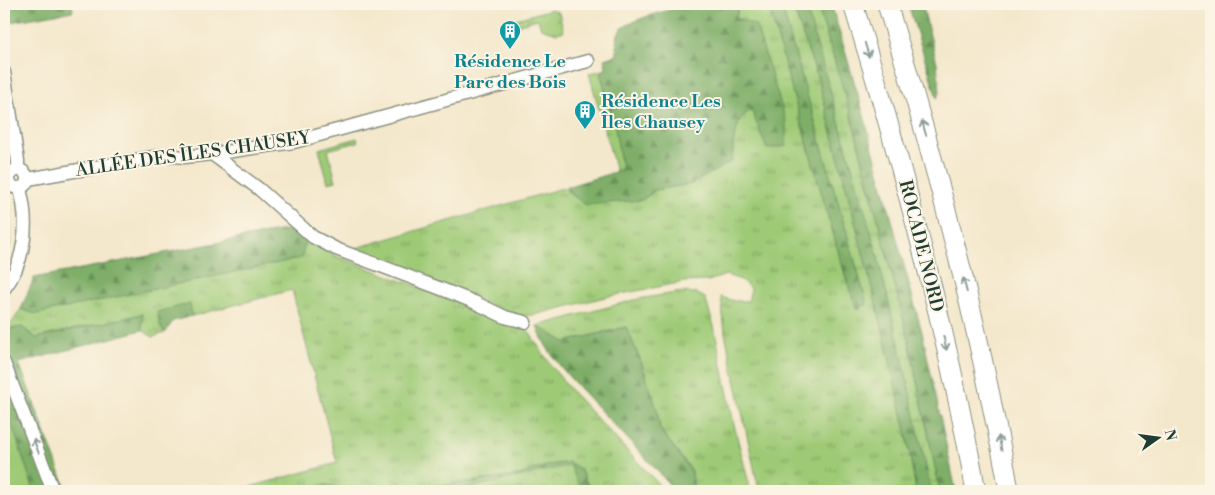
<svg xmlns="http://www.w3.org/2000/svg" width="1215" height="495" font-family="'Libre Bodoni',serif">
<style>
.grass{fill:url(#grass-tufts);stroke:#5e8455}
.forest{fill:url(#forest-firs);stroke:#4e764e}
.park{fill:url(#park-crowns);stroke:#5e8455}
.garden{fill:#9eca76;stroke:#5e8455}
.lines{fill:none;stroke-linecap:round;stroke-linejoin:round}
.minor-casing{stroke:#8a9280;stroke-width:15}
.highway-casing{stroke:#8a9280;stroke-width:21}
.minor{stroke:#fff;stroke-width:12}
.highway{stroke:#fff;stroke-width:19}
.oneway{stroke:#8f9e9a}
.labels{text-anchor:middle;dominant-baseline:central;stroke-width:4;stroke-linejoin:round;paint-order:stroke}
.culture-label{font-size:18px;font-weight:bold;fill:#0d838f;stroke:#fcf5e5}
.street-label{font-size:18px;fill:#1f3d34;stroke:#fcf5e5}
</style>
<defs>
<pattern id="grass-tufts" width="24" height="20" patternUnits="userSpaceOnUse" patternTransform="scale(1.25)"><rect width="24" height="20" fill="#9eca76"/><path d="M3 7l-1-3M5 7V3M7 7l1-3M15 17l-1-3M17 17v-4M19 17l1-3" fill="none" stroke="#80a562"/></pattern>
<pattern id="forest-firs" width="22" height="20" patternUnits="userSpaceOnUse" patternTransform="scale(1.25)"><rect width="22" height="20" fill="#7eae67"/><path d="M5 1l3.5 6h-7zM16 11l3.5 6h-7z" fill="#678f56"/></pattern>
<pattern id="park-crowns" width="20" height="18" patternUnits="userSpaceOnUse" patternTransform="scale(1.25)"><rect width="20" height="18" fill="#9eca76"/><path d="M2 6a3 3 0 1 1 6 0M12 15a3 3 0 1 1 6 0" fill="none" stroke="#80a562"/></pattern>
</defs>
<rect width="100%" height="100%" fill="#fcf5e5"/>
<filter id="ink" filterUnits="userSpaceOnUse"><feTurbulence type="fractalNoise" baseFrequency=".02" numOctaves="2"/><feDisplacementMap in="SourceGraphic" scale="10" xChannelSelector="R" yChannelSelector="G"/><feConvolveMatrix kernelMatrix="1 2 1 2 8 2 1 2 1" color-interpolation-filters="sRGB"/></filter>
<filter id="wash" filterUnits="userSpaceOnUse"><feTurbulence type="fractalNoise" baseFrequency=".0096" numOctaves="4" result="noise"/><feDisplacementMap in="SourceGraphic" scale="20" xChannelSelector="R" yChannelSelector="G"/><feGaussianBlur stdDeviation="1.12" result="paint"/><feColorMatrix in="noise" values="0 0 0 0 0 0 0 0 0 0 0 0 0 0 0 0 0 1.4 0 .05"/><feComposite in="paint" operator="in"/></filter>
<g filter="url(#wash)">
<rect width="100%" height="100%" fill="#f4e8cc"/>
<!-- grass -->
<g class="grass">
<path d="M739,4h29l27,97 51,177 11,31 10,-5 -86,-300h11l27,78 62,241 25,108 10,60h-157l-34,-158 -4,-36 13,4h14l3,-12 -10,-9 -15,-5 -18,6 -24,1 -79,15 -71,18 -14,1 -166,-63 2,-5 210,-61 2,5 74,8 13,-10 36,-6 41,-23 2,-23 6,-20 12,-9 15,39 -31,-130z"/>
<path d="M805,4h12l33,107 58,226 32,154h-9l-28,-130 -27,-111z"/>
<path d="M552,9l7,4 5,18 -7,2 -16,-5 -3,-9 -21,6 -1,-6z"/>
<path d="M600,71l15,56 8,43 -7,2 -27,-99z"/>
<path d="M357,138l1,4 -30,8 8,31 -8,2 -9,-34z"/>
<path d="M294,228l13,10 29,18 128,48 61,22 27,41 21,26 92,98h-74l-11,-22 -31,-4 -33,11 -78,10 -20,5h-61l-31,-6 -26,2 -36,4h-29l102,-28 -45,-173 -100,26 -3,-12 -31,8 3,16 4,5 -12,4 -11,-7v-16l-106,24 -14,-11 -18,3 7,-6 10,-15 15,5z"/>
<path d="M682,292l14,1 9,5 9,28 21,103 16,62h-57l-2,-20 -32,-42 -3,-19 -15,-46 -16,-37 -61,15 -28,-16 101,-27z"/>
</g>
<!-- forest -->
<g class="forest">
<path d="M4,4h68l1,7 -68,12z"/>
<path d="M696,4h43l-3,14 20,8 30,95v25l-19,3 -16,-40 -11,10 -6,19 -2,23 -41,23 -36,6 -13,10 -56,5 -18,-13 -2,-5 56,-17 -7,-43 -15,-56 6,-2 -1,-10 12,-4c0,-6 -1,-17 2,-23 7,-13 61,-25 77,-28z"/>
<path d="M768,4h13l2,7 84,293 -10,6 -11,-32 -51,-177z"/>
<path d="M792,4h13l71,246 27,111 28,130h-15l-10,-60 -25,-108 -62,-241z"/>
<path d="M817,4h14l31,104 61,228 33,155h-16l-32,-154 -58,-226z"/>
<path d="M908,4h14l15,59 3,29 -3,6z"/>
<path d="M294,228l11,12 -3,18 -266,56 -15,-5 13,-31z"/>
<path d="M190,304l2,12 -19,5 -8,12 -4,-5 -4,-16z"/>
<path d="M142,314v16l-123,33 48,128h-33l-30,-89v-72l18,-3 14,11z"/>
<path d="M537,326l28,16 61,-15 16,37 15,46 3,19 32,43 2,19h-19c-24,-28 -50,-55 -76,-82 -21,-23 -52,-52 -62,-83z"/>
<path d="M569,462l11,7 11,22h-173l20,-5 78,-10 33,-11z"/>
<path d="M326,485l31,6h-93l36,-4z"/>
</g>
<!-- park -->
<g class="park">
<path d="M10,205v39l-6,20v-58z"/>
<path d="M570,465l11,26h-123z"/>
</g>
<!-- garden -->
<path class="garden" d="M4,402l30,89h-30z"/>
</g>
<g filter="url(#ink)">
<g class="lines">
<!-- minor casing -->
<g class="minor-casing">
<g id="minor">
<path d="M4,72l14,89v9"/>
<path d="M212,154l47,35 54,48 23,12 108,41 30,12 31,15 20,5"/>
<circle cx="18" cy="179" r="9"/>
<path d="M28,179l137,-24 19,2 28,-3 82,-12 294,-81"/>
<path d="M4,289c22,-28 25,-67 16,-100"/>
<path d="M4,363l49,128"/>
</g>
</g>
<!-- highway casing -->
<g class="highway-casing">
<g id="highway">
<path d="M853,4c49,160 93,322 123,487"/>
<path d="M887,4c40,129 75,259 103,391 6,32 14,64 19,96"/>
</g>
</g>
<!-- minor -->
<use href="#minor" class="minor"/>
<!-- highway -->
<use href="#highway" class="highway"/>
</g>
<!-- one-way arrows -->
<defs><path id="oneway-shaft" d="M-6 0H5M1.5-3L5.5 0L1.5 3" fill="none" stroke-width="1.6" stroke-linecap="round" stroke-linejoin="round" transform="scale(1.25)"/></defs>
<g class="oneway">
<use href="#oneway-shaft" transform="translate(867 50) rotate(73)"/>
<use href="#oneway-shaft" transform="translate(924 128) rotate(-106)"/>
<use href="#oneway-shaft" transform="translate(965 285) rotate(-104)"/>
<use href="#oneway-shaft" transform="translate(945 343) rotate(77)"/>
<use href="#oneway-shaft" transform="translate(1000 443) rotate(-102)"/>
<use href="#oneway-shaft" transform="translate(36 446) rotate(-111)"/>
</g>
</g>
<!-- icons -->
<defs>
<g id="building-pin" transform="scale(1.125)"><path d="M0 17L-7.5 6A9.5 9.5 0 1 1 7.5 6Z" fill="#0f9aa8" stroke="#fcf5e5"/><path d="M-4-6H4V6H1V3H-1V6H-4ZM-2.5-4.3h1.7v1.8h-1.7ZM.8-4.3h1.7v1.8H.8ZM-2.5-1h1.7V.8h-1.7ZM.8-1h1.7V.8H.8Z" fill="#fff"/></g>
</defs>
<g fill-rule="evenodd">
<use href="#building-pin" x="510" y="31"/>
<use href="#building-pin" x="585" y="111"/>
</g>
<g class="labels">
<!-- culture labels -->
<g class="culture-label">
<text x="510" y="61">Résidence Le<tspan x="510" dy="21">Parc des Bois</tspan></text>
<text x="601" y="101" text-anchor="start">Résidence Les<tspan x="601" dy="21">Îles Chausey</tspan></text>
</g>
<!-- street labels -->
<g class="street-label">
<text transform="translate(193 154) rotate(-8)">ALLÉE DES ÎLES CHAUSEY</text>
<text transform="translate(921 246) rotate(76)">ROCADE NORD</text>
</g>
</g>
<!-- margin -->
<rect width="1215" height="495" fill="none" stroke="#fcf5e5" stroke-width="20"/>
<!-- north arrow -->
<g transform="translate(1158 438) rotate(76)" stroke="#fcf5e5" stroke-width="4" paint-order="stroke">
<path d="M0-4L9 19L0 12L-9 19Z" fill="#1f3d34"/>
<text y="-8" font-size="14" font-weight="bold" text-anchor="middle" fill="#1f3d34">N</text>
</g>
</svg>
